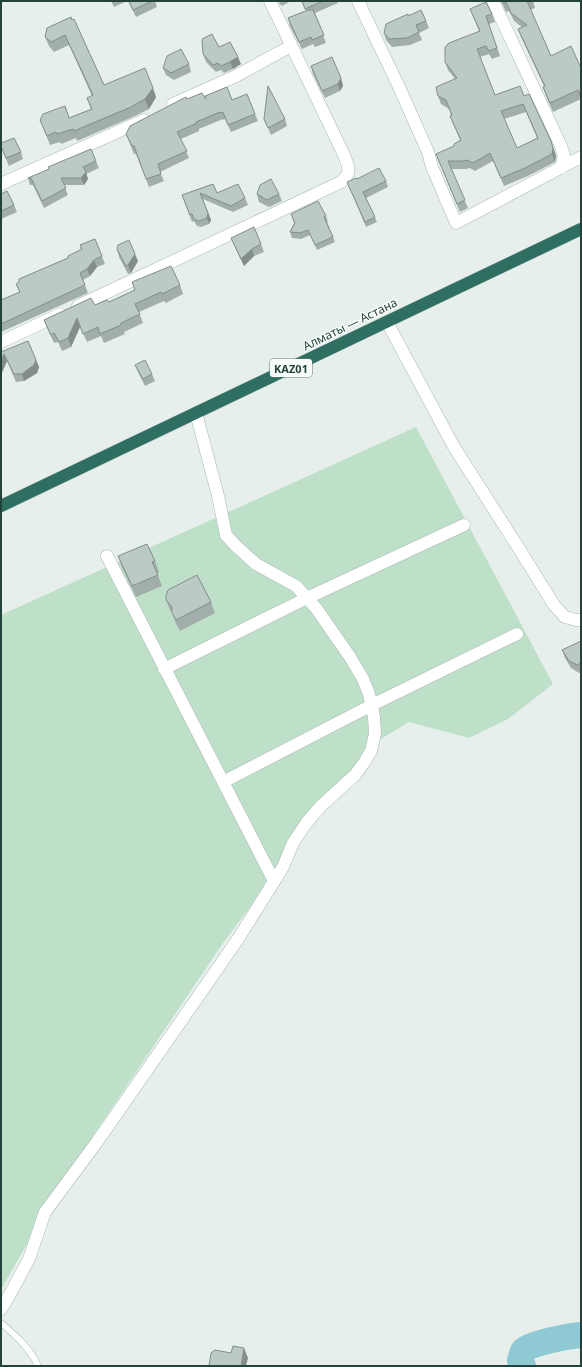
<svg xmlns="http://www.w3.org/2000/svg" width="582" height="1367" font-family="'Noto Sans',sans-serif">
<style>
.green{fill:#bfe0c8}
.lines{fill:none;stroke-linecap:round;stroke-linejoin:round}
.river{stroke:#8ec9d4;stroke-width:26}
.lane-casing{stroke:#a8b8b2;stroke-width:7}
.street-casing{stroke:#a8b8b2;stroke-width:13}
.highway-casing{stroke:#c2cac8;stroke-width:13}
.lane{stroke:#fff;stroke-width:6}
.street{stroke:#fff;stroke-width:12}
.highway{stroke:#2f6f62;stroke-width:12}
.wall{fill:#a1aea9;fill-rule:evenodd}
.shaded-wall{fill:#838d89}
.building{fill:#bbcac4;stroke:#838d89;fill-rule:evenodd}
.labels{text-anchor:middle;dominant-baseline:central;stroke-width:3;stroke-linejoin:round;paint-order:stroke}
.shield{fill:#f7fbf9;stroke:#637a73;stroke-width:1}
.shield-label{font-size:11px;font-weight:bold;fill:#24423a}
.street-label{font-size:12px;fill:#24423a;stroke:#f7fbf9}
</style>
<rect width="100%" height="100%" fill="#e6efeb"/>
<!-- green -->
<path class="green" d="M416,427l137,257 -45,35 -39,19 -60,-16 -40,24 -148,200 -159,236 -61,108v-675z"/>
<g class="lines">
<!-- river -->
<path class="river" d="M523,1366l-3,-6c1,-2 2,-7 3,-9 6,-8 47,-15 58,-16"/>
<!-- lane casing -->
<g class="lane-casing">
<path id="lane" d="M1,1323c14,12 30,26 37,43"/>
</g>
<!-- street casing -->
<g class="street-casing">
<g id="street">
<path d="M358,1l41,86 29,65 4,15 24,56 125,-66"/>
<path d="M493,1l68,145 3,10 -3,12"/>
<path d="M173,104l63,-28 55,-30"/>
<path d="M1,184l143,-64"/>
<path d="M78,306l263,-124c11,-10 8,-14 3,-27l-74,-154"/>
<path d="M387,322l67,125 64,100 36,58 11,12 11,3h5"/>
<path d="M1,342l59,-28"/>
<path d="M107,556l167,325"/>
<path d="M164,669l143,-71 157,-73"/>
<path d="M223,782l149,-77 145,-71"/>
<path d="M1,1309l8,-13 20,-37 16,-47 52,-70 141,-203 45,-72 10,-24 14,-21 14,-16 34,-31 9,-12 7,-12 4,-17 -1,-17 -5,-23 -6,-15 -13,-22 -34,-49 -20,-22 -40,-22 -21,-19 -9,-10 -8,-39 -22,-83"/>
</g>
</g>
<!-- highway casing -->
<g class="highway-casing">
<path id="highway" d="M1,506l580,-277"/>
</g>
<!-- lane -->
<use href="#lane" class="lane"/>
<!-- street -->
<use href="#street" class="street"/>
<!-- highway -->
<use href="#highway" class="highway"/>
</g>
<!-- wall -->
<g class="wall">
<path d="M111,1h16l-13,6z"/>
<path d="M128,1h27l2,6 -21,10z"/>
<path d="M278,1h13l-9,5 -2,-2z"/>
<path d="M302,1h35l1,2 -23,10 11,30 -11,4 -2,-3 -11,5 -12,-23 -2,-8 18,-7z"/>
<path d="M501,1h32l2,7 -5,2 21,46 30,12v31l-28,13 -7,-16 -3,-9 1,-1 -23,-49 -3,-8 4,-2 -8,-6 -5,-10 -3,1z"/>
<path d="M470,9l22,5 3,8 -6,2 11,32 -8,3 -3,-5 -9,3 15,38 29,1 27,45 5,15 -1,6 -27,14 -24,10 -11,-25 -18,10 -5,-3 -4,1h-15l17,39 -8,4 -24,-58 18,-8 6,-6 -7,-16 -3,-8 1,-1 -2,-6 -8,-5 -3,-8 17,-17 -7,-9 -3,-8 34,-31zM526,112l11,26 -20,10 -13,-29z"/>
<path d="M408,16l18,5 3,7 -10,5 3,7 -12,5 -18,2 -6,-7 -2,-7z"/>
<path d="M71,17l33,68 52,12 -7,12 -14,7 -58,25 -1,-3 -15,6 -1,-2 -10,3 -10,-25 29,-2 22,-9 -4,-11 5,-2 -23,-51 -15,7 -5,-6 -4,-9z"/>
<path d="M219,47l22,17 -8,5 -9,4 -3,-3 -5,2 -10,-10 -3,-8z"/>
<path d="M189,64l2,8 -17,8 -8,-5 -3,-7z"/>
<path d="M311,66l30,12 2,8 -3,5 -15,7 -12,-24z"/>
<path d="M187,99l45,1 23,14 3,7 -27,11 -6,-13 -2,1v-1l-24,10v2l-18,8 8,19 -29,14 4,9 -15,6 -13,-33h-2l-8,-20z"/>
<path d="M264,119h21l2,7 -16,9z"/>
<path d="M1,147l20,5 2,7 -14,7z"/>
<path d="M96,161l3,7 -13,6 2,5 -4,6h-20l4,10 -24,13 -11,-23h-3l-2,-7z"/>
<path d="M357,179l29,2 2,6 -22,11 11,24 -11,5 -19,-45z"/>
<path d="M213,184l4,9 28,5 3,7 -15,7 -30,-13 8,21 -2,4 -8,3 -4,-1 -3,-5 -2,1 -10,-27z"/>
<path d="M1,194l13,11 3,7 -16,7z"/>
<path d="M257,194h22l3,7 -13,6 -10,-5z"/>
<path d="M291,214l35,2 2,6h-1l8,20 -18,8 -7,-15 -9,4 -9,-1 -2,-6 4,-9z"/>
<path d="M231,238l30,6 3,8 -10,4 -10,10 -10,-21z"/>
<path d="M95,239l10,25 -8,3 -7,9 -7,4 5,13 -87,39v-32l19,-8 -4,-8 52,-26 13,-8 -1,-5z"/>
<path d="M117,249l21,12 -7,12 -3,1 -9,-17z"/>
<path d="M132,282l48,3 3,9 -17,9 -2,-2 -25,11 4,11 -19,9 1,2 -21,9 -3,-7 -14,6 -7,-15 -9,20 -9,4 -4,-9 -4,1 -7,-15 -3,-8 51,-15 14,-3 26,-12z"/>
<path d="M1,352l35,8 3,7 -2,6 -13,8 -8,1 -9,-21 -6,14z"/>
<path d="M135,365l17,9 3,7 -10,5 -7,-14z"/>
<path d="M118,556l37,5 4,11 -2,1 5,13 -26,11 -14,-30z"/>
<path d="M166,600l45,2 4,11 -35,18 -4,-7 -4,-12 -2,-2z"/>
<path d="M581,641v31l-2,1 -8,-5 -6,-10 -3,-8z"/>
</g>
<!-- shaded-wall -->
<g class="shaded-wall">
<path d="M238,57l3,7 -8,5 -3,-7z"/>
<path d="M341,78l2,8 -3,5 -2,-7z"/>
<path d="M153,88l3,9 -7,12 -4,-10z"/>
<path d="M551,141l5,15 -1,6 -3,-8z"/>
<path d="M86,172l2,7 -4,6 -3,-7z"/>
<path d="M208,213l3,7 -2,4 -2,-6z"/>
<path d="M252,249l2,7 -10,10 -3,-7z"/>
<path d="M135,254l3,7 -7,12 -3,-8z"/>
<path d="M94,260l3,7 -7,9 -3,-7z"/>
<path d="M77,318l3,9 -9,20 -3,-9z"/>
<path d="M4,354l3,7 -6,14v-14z"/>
<path d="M36,360l3,7 -2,6 -13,8 -2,-7z"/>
<path d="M244,1348l4,10 -2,8h-5z"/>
</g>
<!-- building -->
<g class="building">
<path d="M129,1h23l-19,9z"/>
<path d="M302,1h21l-18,8z"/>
<path d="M502,1h25l24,55 20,-10 10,22v29l-3,-7 -28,13 -7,-16 2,-1 -27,-57 9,-4 -16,-12 -5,-11 -3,1z"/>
<path d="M486,2l6,12 -6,2 11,32 -8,3 -3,-5 -9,3 18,46 25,-9 4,10 5,-2 22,47 2,7 -1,6 -27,14 -24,10 -11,-25 -17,10 -6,-3 -4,1h-15l17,39 -8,4 -21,-50 18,-8v-2l7,-4 -11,-24 2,-1 -6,-15 -8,-4 -2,-9 21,-9 -12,-16v-15l4,-4 31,-12 -10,-22zM523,104l15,34 -21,10 -16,-37z"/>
<path d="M308,10h5l11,25 -12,5 -1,-3 -12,5 -11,-24z"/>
<path d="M421,10l5,11 -10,4 3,7 -12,6 -18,1 -5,-6 2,-9 22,-10v2z"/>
<path d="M71,17l1,3 2,-1 30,66 41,-17 8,20 -8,11 -14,8 -57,24 -1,-2 -16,5 -1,-2 -9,4 -7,-16 3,-6 22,-8 4,12 23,-9 -5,-11 6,-3 -28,-60 -14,7 -6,-5 2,-9z"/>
<path d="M212,34l7,13 11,-5 8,15 -8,5 -9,4 -3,-3 -5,2 -10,-11 -1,-15z"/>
<path d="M181,49l8,15 -18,9 -8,-5 4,-12z"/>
<path d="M332,57l9,21 -3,6 -16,7 -11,-25z"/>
<path d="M268,86l17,33 -17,9 -4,-9z"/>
<path d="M227,87l5,13 15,-6 8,20 -27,11 -5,-13 -2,1 -1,-1 -24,10 1,1 -20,9 10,19 -29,13 3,10 -15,5 -12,-33h-2l-6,-12 4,-8 56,-29 1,2 15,-6 4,6 -1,-3z"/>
<path d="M14,138l7,14 -15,6 -5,-12v-3z"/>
<path d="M91,149l5,12 -13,6 3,5 -5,6h-20l5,10 -24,13 -11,-23h-3l21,-9 -1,-2z"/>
<path d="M379,168l7,13 -23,11 12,25 -10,5 -18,-40 9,-4 1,1z"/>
<path d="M271,179l8,15 -12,6 -10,-6 3,-9z"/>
<path d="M213,184l4,9 21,-9 7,14 -14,8 -31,-13 8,20 -1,5 -8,3 -5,-2 -2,-5 -2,1 -8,-20z"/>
<path d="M7,191l7,14 -13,6v-17z"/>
<path d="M318,201l8,15 -2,1 9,20 -18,8 -7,-15 -8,3 -10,-1 5,-9 -4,-9z"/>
<path d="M254,227l7,17 -9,5 -11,10 -10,-21z"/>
<path d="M95,239l7,17 -8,4 -7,9 -7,4 5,12 -84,39v-24l19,-8 -4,-8 3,-2v-3l49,-21v-2l14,-7 -2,-4z"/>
<path d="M129,240l6,14 -7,11 -2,1 -9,-17 1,-4z"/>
<path d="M171,266l9,19 -18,9 -1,-2 -26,12 5,10 -19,9v2l-21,9 -2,-7 -15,7 -6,-16 -9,20 -9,4 -5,-9 -3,2 -7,-15 47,-22 4,7 12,-5 2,2 26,-12 -3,-8z"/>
<path d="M28,341l8,19 -2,5 -12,9h-8l-10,-20 -3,7v-9z"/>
<path d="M145,360l7,14 -9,5 -8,-14z"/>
<path d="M147,544l8,17 -3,1 6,13 -26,11 -14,-30z"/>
<path d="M197,575l14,27 -35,18 -4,-7v-6l-6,-7v-4l2,-6z"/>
<path d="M581,641v22l-4,2 -8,-4 -7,-11z"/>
<path d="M233,1346l11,2 -3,18h-32l2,-13 4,-3 16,3z"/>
</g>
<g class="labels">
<!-- shield labels -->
<rect class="shield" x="270" y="359" width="42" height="18" rx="3"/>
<g class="shield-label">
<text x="291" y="368">KАZ01</text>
</g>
<!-- street labels -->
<g class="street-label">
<text transform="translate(350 324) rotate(-26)">Алматы — Астана</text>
</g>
</g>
<!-- border -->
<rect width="582" height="1367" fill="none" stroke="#24423a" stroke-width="4"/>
</svg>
